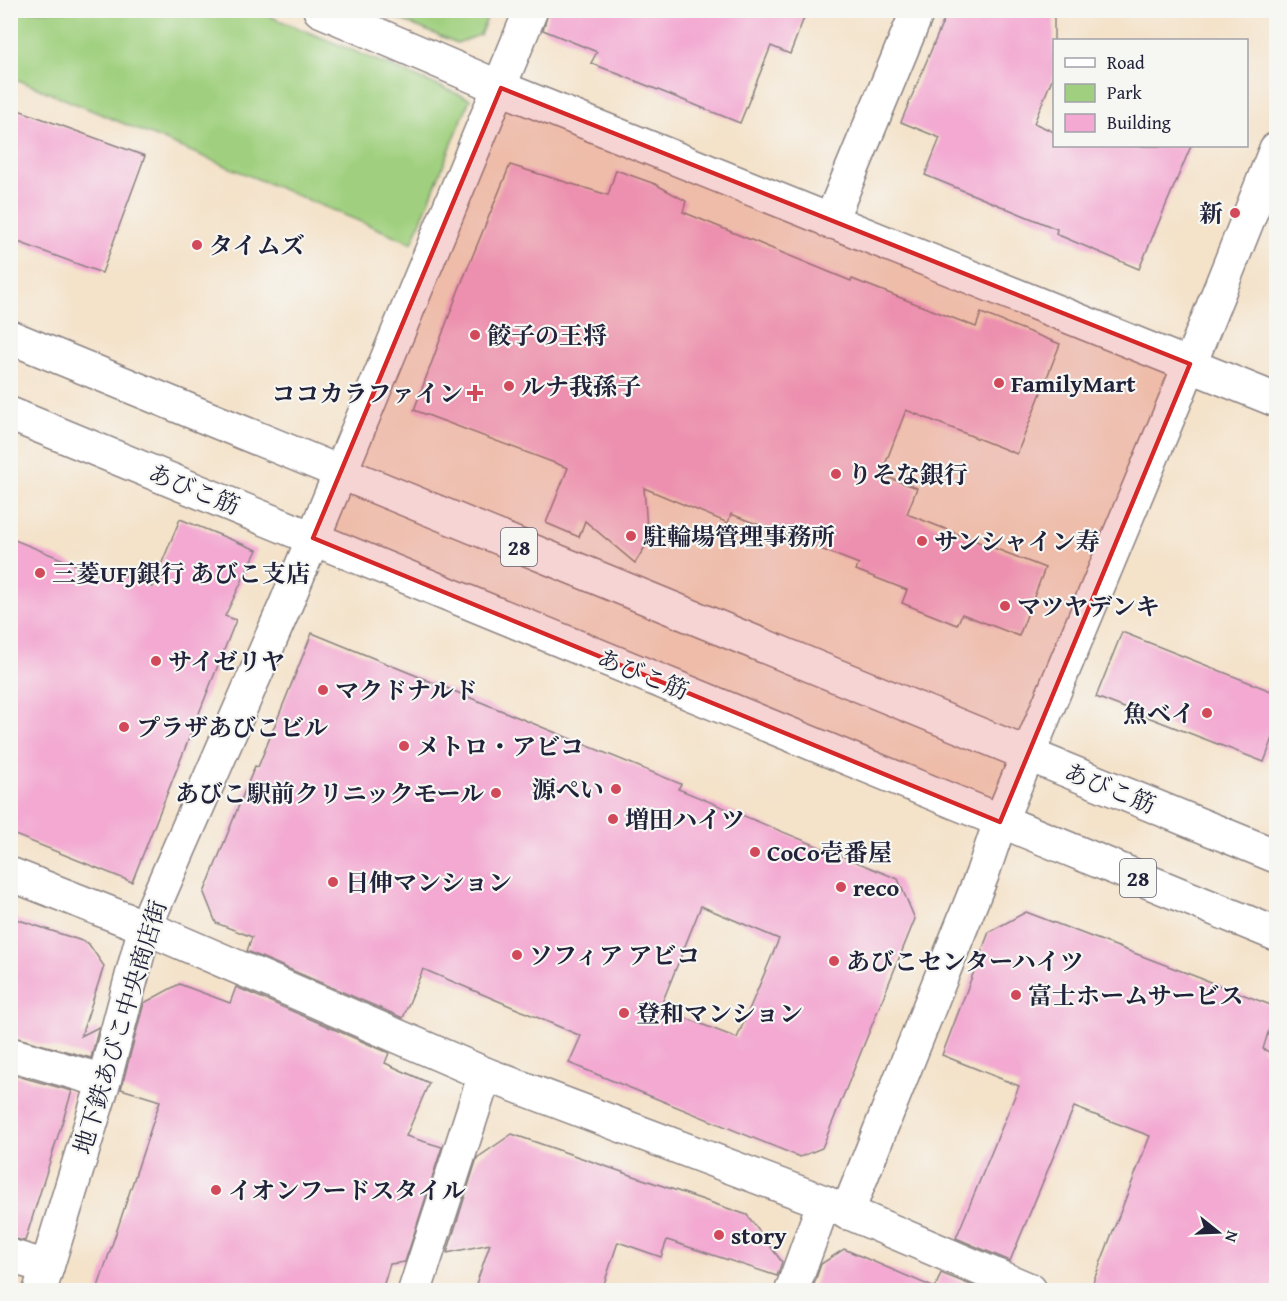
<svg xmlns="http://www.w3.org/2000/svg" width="1287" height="1301" font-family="'Gentium Book Plus','Noto Serif JP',serif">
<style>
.green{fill:#a0d07f;stroke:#61795d;stroke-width:1.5}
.building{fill:#f3a9d1;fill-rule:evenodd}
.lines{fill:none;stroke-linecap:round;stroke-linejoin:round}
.street-casing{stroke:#8b8282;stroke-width:36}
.secondary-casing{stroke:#8b8282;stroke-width:36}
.primary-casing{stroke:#8b8282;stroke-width:36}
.street{stroke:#fff;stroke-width:33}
.secondary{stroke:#fff;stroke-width:33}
.primary{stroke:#fff;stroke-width:33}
.marked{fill:#d62828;fill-opacity:0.2;stroke:#d62828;stroke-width:4.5;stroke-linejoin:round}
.poi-dot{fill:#d1495b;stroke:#f6f6f2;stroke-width:2}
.labels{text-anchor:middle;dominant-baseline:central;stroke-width:4.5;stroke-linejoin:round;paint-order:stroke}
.shield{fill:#f6f6f2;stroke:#626272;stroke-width:1.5}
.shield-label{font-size:22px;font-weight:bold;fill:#22223b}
.poi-label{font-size:24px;font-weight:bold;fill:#22223b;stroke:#f6f6f2;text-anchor:start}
.street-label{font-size:24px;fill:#22223b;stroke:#f6f6f2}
</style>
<rect width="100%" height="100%" fill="#f6f6f2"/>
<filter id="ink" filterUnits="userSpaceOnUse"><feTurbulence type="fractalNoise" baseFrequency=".0167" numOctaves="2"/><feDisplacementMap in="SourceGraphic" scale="12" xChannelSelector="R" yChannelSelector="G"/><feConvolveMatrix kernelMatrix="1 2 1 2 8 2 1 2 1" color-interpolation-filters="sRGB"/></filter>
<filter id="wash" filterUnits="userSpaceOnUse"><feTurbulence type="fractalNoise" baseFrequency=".008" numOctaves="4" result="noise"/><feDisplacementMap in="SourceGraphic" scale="24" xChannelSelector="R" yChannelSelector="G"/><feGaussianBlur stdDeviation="1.35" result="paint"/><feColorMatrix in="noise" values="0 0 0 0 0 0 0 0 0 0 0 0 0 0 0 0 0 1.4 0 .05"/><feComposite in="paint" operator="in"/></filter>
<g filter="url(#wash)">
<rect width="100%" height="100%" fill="#f4e2c9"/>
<!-- green -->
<g class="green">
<path d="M20,11h237l213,88 -58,144 -401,-166v-43z"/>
<path d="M379,11l111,-1v1l-10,24 -23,8z"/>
</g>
<g id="blocks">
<!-- building -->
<g class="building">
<path d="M549,10h258l-17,44 -19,-8 -31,77 -149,-60 6,-11 -54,-22z"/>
<path d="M948,10h106v64l-20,49 20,9v14h137l-52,123 -83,-35 1,-5 -132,-54 15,-37 -39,-16z"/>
<path d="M10,107l135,49 -43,117 -92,-34z"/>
<path d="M510,165l98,30 8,-25 39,14 31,17 -3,11 168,69 1,-2 124,48 5,-14 79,31 -43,110 -111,-44 -25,65 36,13 -10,26 138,54 -26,68 -57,-22 -5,11 -55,-22 5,-13 -51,-20 3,-6 -128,-50 -3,9 -84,-35 4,54 -13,21 -50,-42 -6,16 -33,-14 22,-55 -154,-58 45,-121z"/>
<path d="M180,519l77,31 -32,66 11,4 -104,262 -122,-49v-295l103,42 3,-8 36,15z"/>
<path d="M1122,632l154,61v37l-12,32 -168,-65z"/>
<path d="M312,633l369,151 -3,5 220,90 17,40 -93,229 -22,9 -231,-94 12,-27 -158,-67 -20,49 -156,-67 5,-14 -36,-14 -12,-30 37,-93 14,-34 3,1zM701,906l78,33 -42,99 -77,-30z"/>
<path d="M1026,912l250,95 -13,42 13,6v235h-186l60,-154 -76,-29 -64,154 -54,-23 63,-152 -77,-31 47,-123z"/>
<path d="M10,917l78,26 16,23 -23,70 18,-9 -8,31 -81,-22z"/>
<path d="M179,984l51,19 6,-16 153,66 -4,10 44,20 -23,53 36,11 -37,115 -15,2 -8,26h-285l63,-189 -39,-12 23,-86z"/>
<path d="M10,1074l62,17 -47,150 -15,-3z"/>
<path d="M512,1134l235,81 35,47 -5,14 -110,-36 -6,17 -43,-15 -16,48h-128l16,-46 -43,9 30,-95z"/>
<path d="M844,1249l91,39 6,-15 42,17h-171l9,-26z"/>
</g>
</g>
</g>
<g filter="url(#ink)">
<use href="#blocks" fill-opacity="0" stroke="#8b8282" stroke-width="1.5"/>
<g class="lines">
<!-- street casing -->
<g class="street-casing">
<g id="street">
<path d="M320,10l181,78 775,312"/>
<path d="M830,222l88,-212"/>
<path d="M10,874l135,53 340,147 339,128 206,88"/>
<path d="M10,1054l94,27"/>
<path d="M10,1256l37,11"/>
<path d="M40,1290l64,-209 41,-154 141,-323 245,-594"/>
<path d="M415,1290l70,-216"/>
<path d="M792,1290l32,-88"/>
</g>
</g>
<!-- secondary casing -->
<g class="secondary-casing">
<path id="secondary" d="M847,1213l135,-338 18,-53 178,-428 98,-245"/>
</g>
<!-- primary casing -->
<g class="primary-casing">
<g id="primary">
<path d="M10,337l1266,519"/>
<path d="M10,414l1266,520"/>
</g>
</g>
<!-- street -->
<use href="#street" class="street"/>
<!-- secondary -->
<use href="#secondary" class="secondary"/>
<!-- primary -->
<use href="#primary" class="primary"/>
</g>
</g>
<!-- marked area -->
<path class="marked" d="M501,88l689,276 -190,458 -687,-284z"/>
<!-- markers -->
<g class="poi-dot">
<circle cx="1235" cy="213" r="6"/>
<circle cx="197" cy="245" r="6"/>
<circle cx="475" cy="335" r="6"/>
<circle cx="999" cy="383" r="6"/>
<circle cx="509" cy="386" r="6"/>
<path d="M472 384h6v6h6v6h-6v6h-6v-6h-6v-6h6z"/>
<circle cx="836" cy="474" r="6"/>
<circle cx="631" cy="536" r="6"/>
<circle cx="922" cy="541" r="6"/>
<circle cx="40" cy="573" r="6"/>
<circle cx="1005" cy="606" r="6"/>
<circle cx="156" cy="661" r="6"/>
<circle cx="323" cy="690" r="6"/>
<circle cx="1207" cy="713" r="6"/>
<circle cx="124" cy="727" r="6"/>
<circle cx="404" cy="746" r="6"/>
<circle cx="616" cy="789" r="6"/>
<circle cx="496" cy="793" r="6"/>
<circle cx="613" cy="819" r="6"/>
<circle cx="755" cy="852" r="6"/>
<circle cx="333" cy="882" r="6"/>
<circle cx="841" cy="887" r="6"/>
<circle cx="517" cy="955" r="6"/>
<circle cx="834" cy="961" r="6"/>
<circle cx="1016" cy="995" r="6"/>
<circle cx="624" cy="1013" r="6"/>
<circle cx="216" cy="1190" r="6"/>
<circle cx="719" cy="1235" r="6"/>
</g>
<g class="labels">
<!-- shield labels -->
<g class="shield">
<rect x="501" y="528" width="36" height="38" rx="4.5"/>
<rect x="1120" y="859" width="36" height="38" rx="4.5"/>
</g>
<g class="shield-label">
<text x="519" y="547">28</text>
<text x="1138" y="878">28</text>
</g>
<!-- poi labels -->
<g class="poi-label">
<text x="1223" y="213" text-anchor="end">新</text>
<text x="209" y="245">タイムズ</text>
<text x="487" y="335">餃子の王将</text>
<text x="1011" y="383">FamilyMart</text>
<text x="521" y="386">ルナ我孫子</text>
<text x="463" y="393" text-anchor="end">ココカラファイン</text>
<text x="848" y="474">りそな銀行</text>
<text x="643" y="536">駐輪場管理事務所</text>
<text x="934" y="541">サンシャイン寿</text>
<text x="52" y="573">三菱UFJ銀行 あびこ支店</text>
<text x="1017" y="606">マツヤデンキ</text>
<text x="168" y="661">サイゼリヤ</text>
<text x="335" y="690">マクドナルド</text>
<text x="1195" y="713" text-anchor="end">魚ベイ</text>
<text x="136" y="727">プラザあびこビル</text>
<text x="416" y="746">メトロ・アビコ</text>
<text x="604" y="789" text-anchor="end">源ぺい</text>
<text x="484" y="793" text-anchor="end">あびこ駅前クリニックモール</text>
<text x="625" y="819">増田ハイツ</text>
<text x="767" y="852">CoCo壱番屋</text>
<text x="345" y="882">日伸マンション</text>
<text x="853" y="887">reco</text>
<text x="529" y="955">ソフィア アビコ</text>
<text x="846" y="961">あびこセンターハイツ</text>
<text x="1028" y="995">富士ホームサービス</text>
<text x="636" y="1013">登和マンション</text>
<text x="228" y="1190">イオンフードスタイル</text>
<text x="731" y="1235">story</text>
</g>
<!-- street labels -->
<g class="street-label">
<text transform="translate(194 489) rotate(22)">あびこ筋</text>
<text transform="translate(643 674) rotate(22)">あびこ筋</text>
<text transform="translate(1110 788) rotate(22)">あびこ筋</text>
<text transform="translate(120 1027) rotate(-73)">地下鉄あびこ中央商店街</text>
</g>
</g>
<!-- margin -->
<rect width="1287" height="1301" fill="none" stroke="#f6f6f2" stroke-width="36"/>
<!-- legend -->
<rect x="1053" y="39" width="195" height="108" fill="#f6f6f2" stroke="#a1a1a9" stroke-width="1.5"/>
<rect x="1065" y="58" width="30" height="9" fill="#ffffff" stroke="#a1a1a9" stroke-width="1.5"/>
<text x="1107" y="69" font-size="18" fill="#22223b">Road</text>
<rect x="1065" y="84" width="30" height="18" fill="#a0d07f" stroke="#a1a1a9" stroke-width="1.5"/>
<text x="1107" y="99" font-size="18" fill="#22223b">Park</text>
<rect x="1065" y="114" width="30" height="18" fill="#f3a9d1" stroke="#a1a1a9" stroke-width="1.5"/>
<text x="1107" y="129" font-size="18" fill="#22223b">Building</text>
<!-- north arrow -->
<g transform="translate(1218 1232) rotate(108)" stroke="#f6f6f2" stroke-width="4.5" paint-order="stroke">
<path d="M0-4.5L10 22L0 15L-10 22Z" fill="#22223b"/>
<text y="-9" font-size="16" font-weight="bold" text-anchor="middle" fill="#22223b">N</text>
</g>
</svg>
